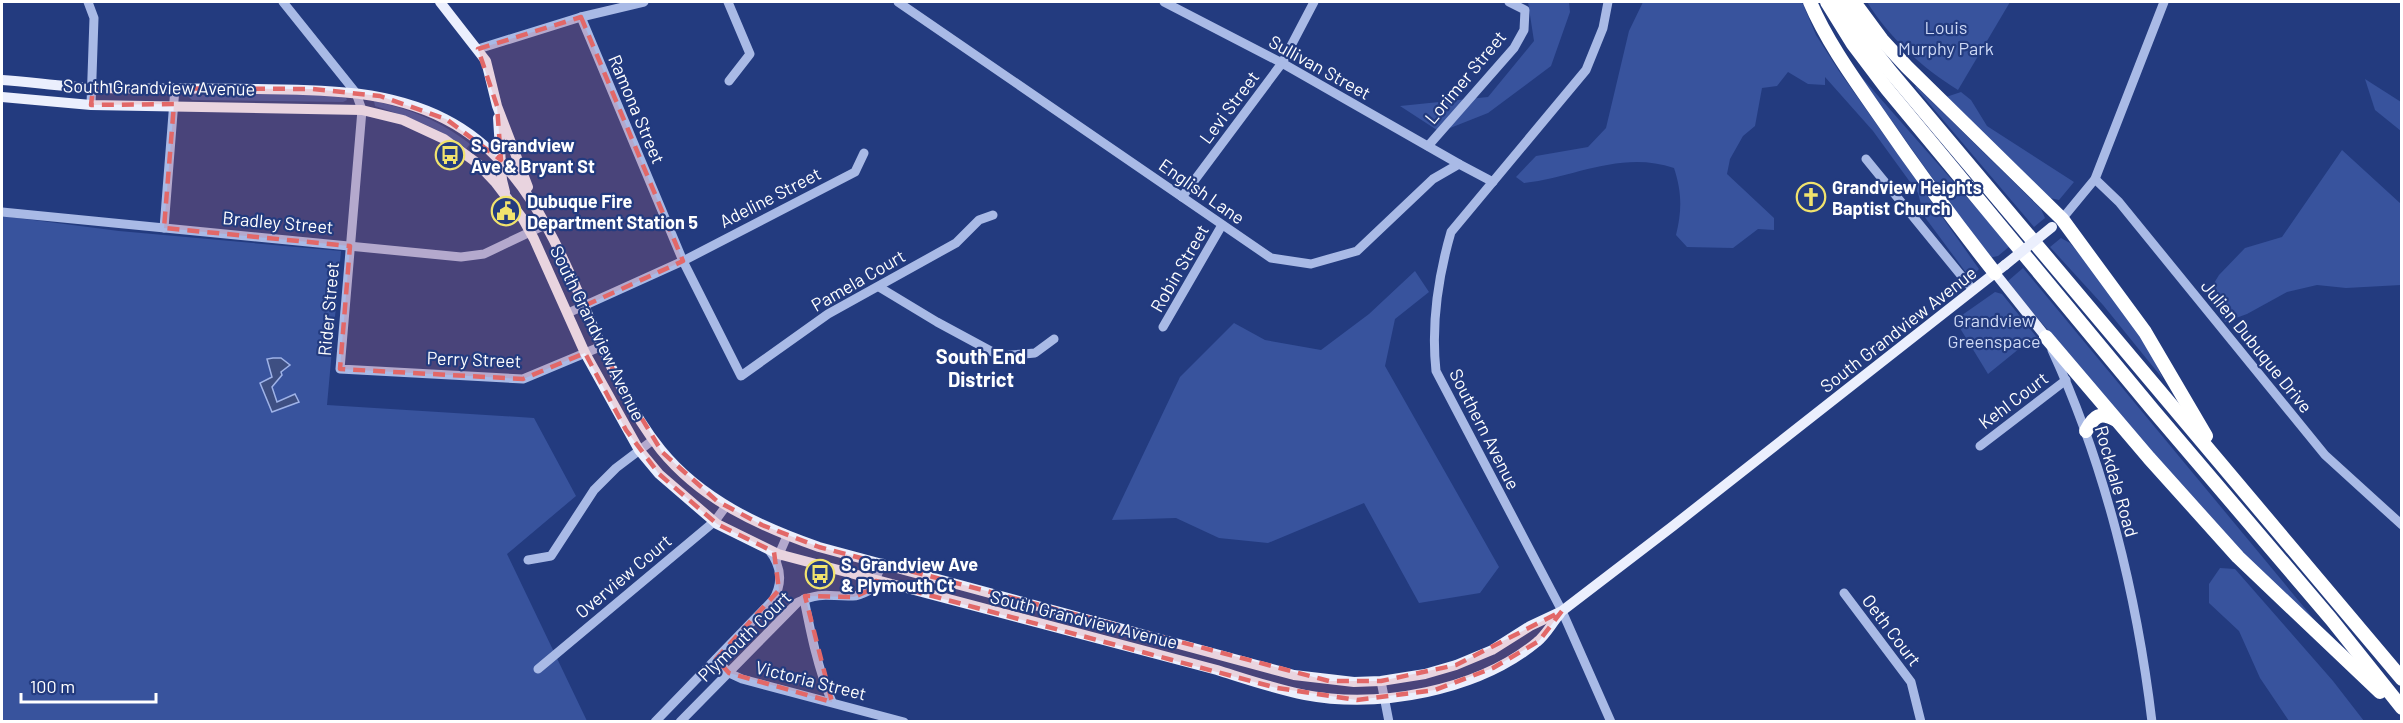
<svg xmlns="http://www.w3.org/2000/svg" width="2403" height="723" font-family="Barlow,sans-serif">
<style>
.green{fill:#38539d}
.water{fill:#3e4f82;stroke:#9eb2e7;stroke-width:1.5}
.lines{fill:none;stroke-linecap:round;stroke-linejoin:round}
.minor{stroke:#a9bae6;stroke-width:9}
.major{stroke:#ebeffd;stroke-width:10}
.highway{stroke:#fff;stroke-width:14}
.major-bridge{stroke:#ebeffd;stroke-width:10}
.marked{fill:#e26868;fill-opacity:0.2;stroke:#e26868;stroke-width:4.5;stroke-dasharray:12 8;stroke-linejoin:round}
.labels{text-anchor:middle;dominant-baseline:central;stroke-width:4.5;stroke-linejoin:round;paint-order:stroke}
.park-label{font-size:18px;fill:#cdd8f5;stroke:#233b7f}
.street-label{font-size:18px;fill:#fff;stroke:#233b7f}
.poi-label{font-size:18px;font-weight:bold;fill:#fff;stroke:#233b7f;text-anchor:start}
.neighbourhood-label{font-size:20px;font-weight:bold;fill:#fff;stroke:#233b7f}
</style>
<rect width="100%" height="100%" fill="#233b7f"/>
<!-- green -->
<g class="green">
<path d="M1528,2h41l1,10 -19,54 -63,47 -48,19 -40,-26 88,-9 46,-56z"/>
<path d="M1643,2h159l14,33 23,36 140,198 -9,9 -46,-62 -6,-23 -45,-62 -48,-54v8l-17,-1 -20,-12 -11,14 -15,2 -7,38 -12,10 -13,23 -3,15 47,44v12l-16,-1 -25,19 -46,-1 -11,-12c6,-24 6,-43 -2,-67 -52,-18 -99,9 -150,15l-8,-6 20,-21 52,-9 18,-19 23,-97z"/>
<path d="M1867,2h143l-52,88c-36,-22 -69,-53 -91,-88z"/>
<path d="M1858,73l152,173 -12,10 -9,2z"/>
<path d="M2365,79l36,23v29l-26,-21z"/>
<path d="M1916,86l125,123 4,9 -11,9 -119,-140z"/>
<path d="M1961,92l10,8 16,26 87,56 -15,18 -9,-2 -104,-101z"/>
<path d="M190,93l133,2 23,3 1,2 -4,2 -151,-2 -4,-4z"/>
<path d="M374,101c36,8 67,20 96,43l-4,5c-27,-22 -58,-32 -91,-43z"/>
<path d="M2342,150l59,54v81l-55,3 -29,-3 -30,7 -40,22 -22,8 -17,-29 11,-18 26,-27 37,-11z"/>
<path d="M2,216l117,15 222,20 -14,154 207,13 42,78 -69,58 80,167 -585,1z"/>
<path d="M2061,238l9,5c36,43 71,85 93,136l-60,-74 -53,-58z"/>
<path d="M2023,268l319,385 -112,-113 -115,-130 -95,-113 -12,-16z"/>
<path d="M1415,271l14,21 -34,27 -10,47 114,201 -19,26 -61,10 -55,-100 -96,40 -49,-5 -43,-20 -64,2 68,-143 54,-54 31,17 56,10 48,-36z"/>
<path d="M1995,292l7,2 37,46 -19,8 -32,26 -33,-54z"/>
<path d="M2220,568l15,1 98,112 31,40h-75l-29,-43 -21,-47 -30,-28v-19z"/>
</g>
<!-- water -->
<path class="water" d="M273,358h8l9,7 -9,7 1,3 -10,12 5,15 18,-8 4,8 -27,10 -12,-29 12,-6 -5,-18z"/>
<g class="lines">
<!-- minor -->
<g class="minor">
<path d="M88,2l6,16 -3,87"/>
<path d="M283,2l73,91 6,17 -22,259 183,10 79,-33"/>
<path d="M728,2l22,52 -21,27"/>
<path d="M898,2l373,256 40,6 46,-13 76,-72 26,-15 34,18"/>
<path d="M1164,2l118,61 177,101"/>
<path d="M1608,2l-5,26 -17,42 -135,162c-13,45 -20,92 -15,139l126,240 49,111"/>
<path d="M581,17l102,244 58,115 87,-62 128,-71 23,-23 14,-5"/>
<path d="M478,49l103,-32 63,-15"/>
<path d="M1428,146l86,-98 10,-18 1,-20 -16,-8"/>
<path d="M1866,159l107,131"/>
<path d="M2095,179l24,23 206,253 77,70"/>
<path d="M1182,197l100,-134 32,-61"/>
<path d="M2,212l459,45 23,-3 61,-29"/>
<path d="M2062,219l33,-40 69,-177"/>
<path d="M164,228l11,-140"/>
<path d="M879,287l58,35 63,34 35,-3 19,-14"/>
<path d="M568,313l115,-52 172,-89 9,-19"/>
<path d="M1163,327l59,-102"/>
<path d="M2052,350c53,115 85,246 100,372"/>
<path d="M1980,446l86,-66"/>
<path d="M777,559l10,-23"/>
<path d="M528,560l23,-4 43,-66 22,-22 37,-28"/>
<path d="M1844,593l67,89 10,40"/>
<path d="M804,599c7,35 14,70 28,103"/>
<path d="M716,659l13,14 13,6 162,43"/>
<path d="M538,669l177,-148 11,-15"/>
<path d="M1381,681l8,41"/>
<path d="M655,722l118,-122c10,-17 9,-33 -4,-50"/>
<path d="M680,722l118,-120c25,-11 31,-5 55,-6 6,0 13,-4 19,-7l10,-26"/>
</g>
<!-- major -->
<g class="major">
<path d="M440,2l46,59 11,45 31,81"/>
<path d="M2,80c30,2 62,7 93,8 54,1 108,0 162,1 64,1 129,0 188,30 122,62 135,231 216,331 41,50 98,76 158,97l475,128 60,7 27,-1 44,-7 31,-9 36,-15 38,-24 32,-15 111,-85 332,-261"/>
<path d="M2,97l89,8 271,5 41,10 41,19 33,24 18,19 28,37 11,20 51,114 54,97 20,24 58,50 61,30 439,116c29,9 58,19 88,25 74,14 173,-4 232,-53 9,-7 15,-19 23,-28"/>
<path d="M498,118l4,62 3,12"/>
<path d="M1995,273l51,64"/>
</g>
<!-- highway -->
<g class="highway">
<path d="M1810,2c17,40 44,77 69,113 37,54 75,106 116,158"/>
<path d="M1827,2l26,42 34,45 266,321 178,209 71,89"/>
<path d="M1841,2l21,33 28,36 512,608"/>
<path d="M1854,2l28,38 25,27 155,152 83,113 61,104"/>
<path d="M2046,337l103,121 89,99 142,135"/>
<path d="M2086,431c8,-15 14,-20 30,-11"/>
</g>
<!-- major-bridge -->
<path class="major-bridge" d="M2005,265l47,-38"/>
</g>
<!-- marked area -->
<path class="marked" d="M581,17l102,244 -99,45 30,66 48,80 55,49 45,24 57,22 510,134h52l75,-16 106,-54 -23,30 -46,27 -58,22 -78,10 -80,-12 -401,-107 -4,8 -18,8 -49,-1 27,106 -103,-29 -13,-14 63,-69 -5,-38 -57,-28 -58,-50 -33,-44 -41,-77 -62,26 -183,-10 10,-123 -186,-18 10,-124 -83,1 2,-17 220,1 67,7 66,23 55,41 -4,-54 -19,-57z"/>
<!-- icons -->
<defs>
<g id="bus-ring" transform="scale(1.5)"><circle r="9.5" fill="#233b7f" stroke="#f1e36d" stroke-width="1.5"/><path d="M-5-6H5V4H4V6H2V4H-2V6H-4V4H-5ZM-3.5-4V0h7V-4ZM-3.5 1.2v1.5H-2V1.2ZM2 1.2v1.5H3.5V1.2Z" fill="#f1e36d"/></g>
<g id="church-ring" transform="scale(1.5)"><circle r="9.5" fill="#233b7f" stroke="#f1e36d" stroke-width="1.5"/><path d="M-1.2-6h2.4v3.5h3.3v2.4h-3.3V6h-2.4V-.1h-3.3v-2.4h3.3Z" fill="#f1e36d"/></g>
<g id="civic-ring" transform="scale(1.5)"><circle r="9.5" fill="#233b7f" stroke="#f1e36d" stroke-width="1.5"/><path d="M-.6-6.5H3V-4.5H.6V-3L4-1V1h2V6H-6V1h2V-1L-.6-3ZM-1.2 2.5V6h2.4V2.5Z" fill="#f1e36d"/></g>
</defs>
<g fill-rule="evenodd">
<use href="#bus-ring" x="450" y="155"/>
<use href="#church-ring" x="1811" y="197"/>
<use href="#civic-ring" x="506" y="211"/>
<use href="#bus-ring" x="820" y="574"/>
</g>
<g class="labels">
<!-- park labels -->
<g class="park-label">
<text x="1946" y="27">Louis<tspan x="1946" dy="21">Murphy Park</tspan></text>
<text x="1994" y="320">Grandview<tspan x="1994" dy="21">Greenspace</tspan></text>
</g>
<!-- street labels -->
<g class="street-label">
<text transform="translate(1320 67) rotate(29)">Sullivan Street</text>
<text transform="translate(1465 77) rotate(-50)">Lorimer Street</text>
<text transform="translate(159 87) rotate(1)">South Grandview Avenue</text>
<text transform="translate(1229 107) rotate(-53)">Levi Street</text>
<text transform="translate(637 109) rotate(67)">Ramona Street</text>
<text transform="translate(1202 191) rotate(35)">English Lane</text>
<text transform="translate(770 197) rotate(-27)">Adeline Street</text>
<text transform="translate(278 222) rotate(5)">Bradley Street</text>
<text transform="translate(1179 268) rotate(-60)">Robin Street</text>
<text transform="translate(858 280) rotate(-30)">Pamela Court</text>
<text transform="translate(328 309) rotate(-85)">Rider Street</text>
<text transform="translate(1898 329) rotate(-38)">South Grandview Avenue</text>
<text transform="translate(598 333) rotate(64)">South Grandview Avenue</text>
<text transform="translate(2257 346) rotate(51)">Julien Dubuque Drive</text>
<text transform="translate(474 359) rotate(2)">Perry Street</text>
<text transform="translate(2013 400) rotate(-37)">Kehl Court</text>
<text transform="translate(1485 429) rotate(63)">Southern Avenue</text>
<text transform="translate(2117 481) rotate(74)">Rockdale Road</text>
<text transform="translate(623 576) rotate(-40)">Overview Court</text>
<text transform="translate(1084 619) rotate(14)">South Grandview Avenue</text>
<text transform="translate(1892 630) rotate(53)">Oeth Court</text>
<text transform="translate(744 636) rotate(-44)">Plymouth Court</text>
<text transform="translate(811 680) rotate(14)">Victoria Street</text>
</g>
<!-- poi labels -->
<g class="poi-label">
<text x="471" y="145">S. Grandview<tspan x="471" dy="21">Ave &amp; Bryant St</tspan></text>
<text x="1832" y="187">Grandview Heights<tspan x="1832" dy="21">Baptist Church</tspan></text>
<text x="527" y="201">Dubuque Fire<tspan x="527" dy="21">Department Station 5</tspan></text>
<text x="841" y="564">S. Grandview Ave<tspan x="841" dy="21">&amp; Plymouth Ct</tspan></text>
</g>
<!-- neighbourhood labels -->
<g class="neighbourhood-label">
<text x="981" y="356">South End<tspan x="981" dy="23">District</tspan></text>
</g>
</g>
<!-- border -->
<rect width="2403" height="723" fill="none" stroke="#ffffff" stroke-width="6"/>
<!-- scale -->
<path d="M21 693v9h135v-9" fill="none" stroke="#ffffff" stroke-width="3"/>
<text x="30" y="693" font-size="18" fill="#ffffff" stroke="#233b7f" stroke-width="4.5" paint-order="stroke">100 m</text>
</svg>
